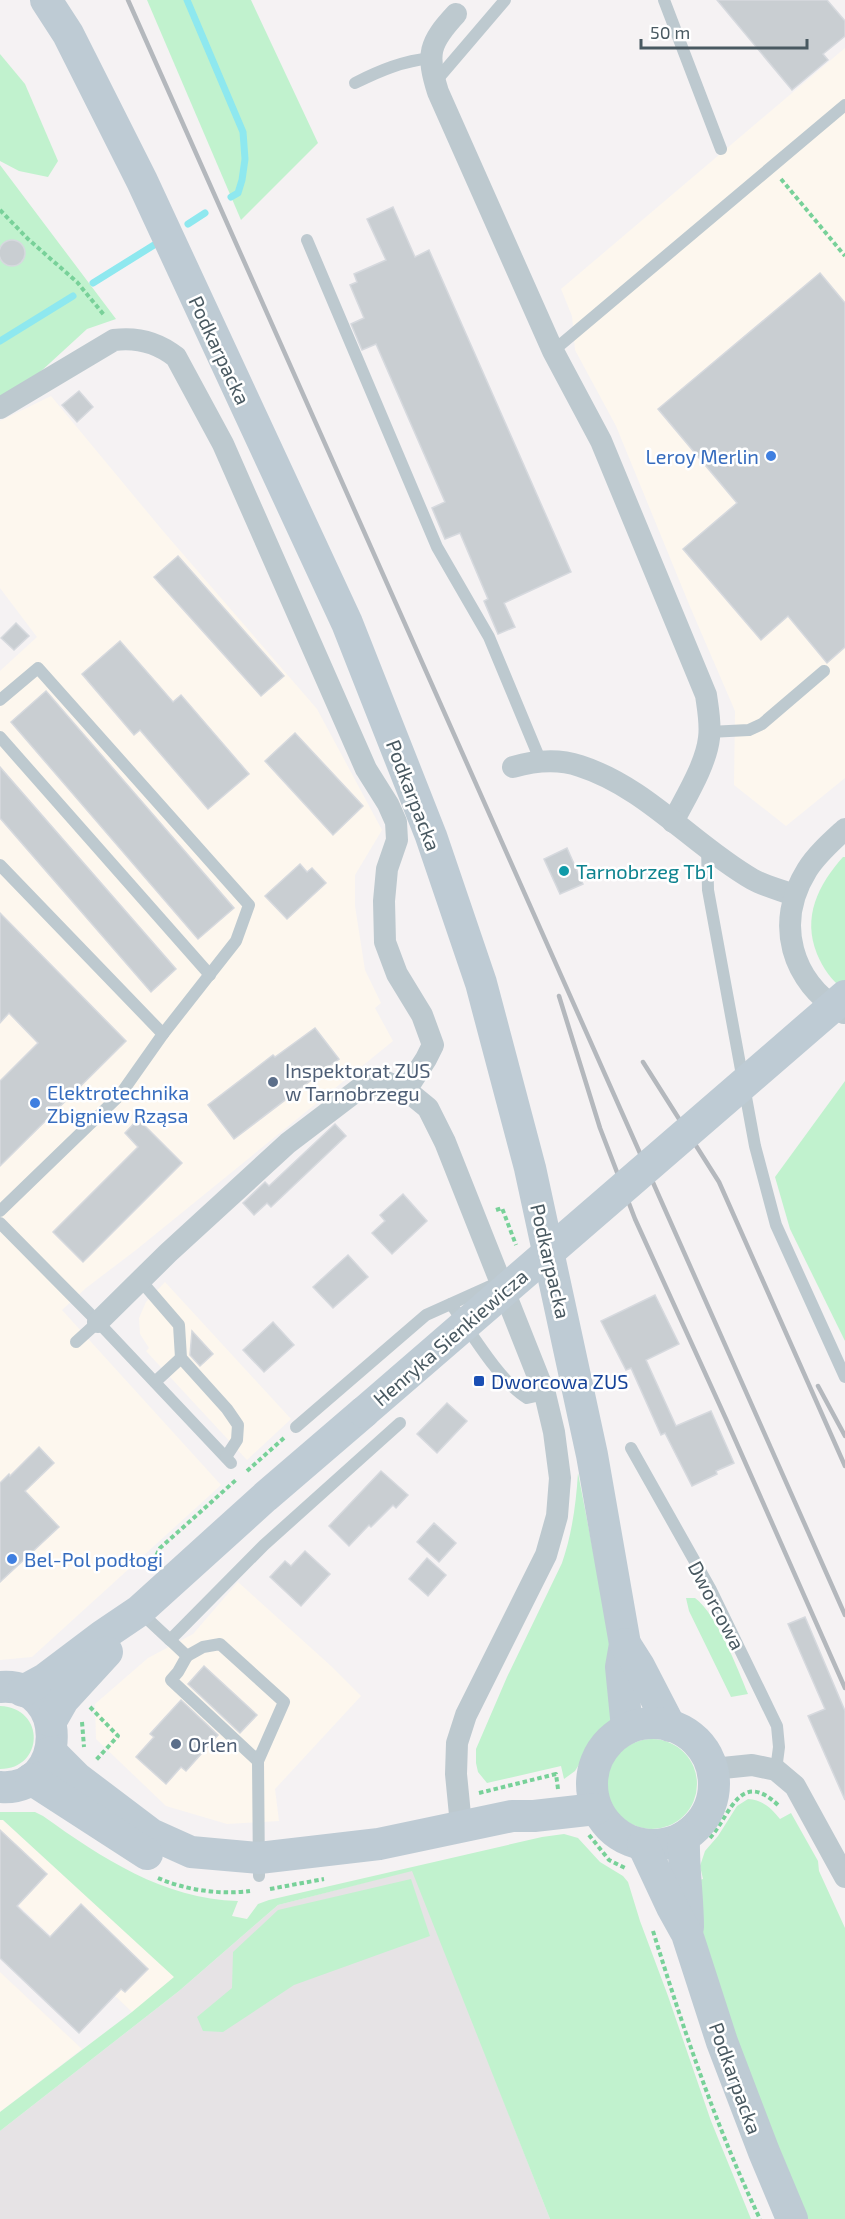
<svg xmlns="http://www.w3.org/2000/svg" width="845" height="2219" font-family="'Exo 2',sans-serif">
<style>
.commercial{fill:#fdf7ee}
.education{fill:#e6e3e5}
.green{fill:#c1f2ce}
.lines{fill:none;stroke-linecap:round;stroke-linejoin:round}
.stream{stroke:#8ee8ef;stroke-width:7}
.building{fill:#c9ced2;stroke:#d6d9de;stroke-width:1.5}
.path{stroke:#78d199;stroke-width:4;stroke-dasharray:4.5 3;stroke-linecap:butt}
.service{stroke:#bdc9cf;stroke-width:12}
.minor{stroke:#bdc9cf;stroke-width:22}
.secondary{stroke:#becbd4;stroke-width:32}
.rail{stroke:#b4b8bd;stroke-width:4.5}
.secondary-bridge{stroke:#becbd4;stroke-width:32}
.shop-dot{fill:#3f7fe0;stroke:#fff;stroke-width:2}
.culture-dot{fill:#0f9aa8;stroke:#fff;stroke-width:2}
.service-dot{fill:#5c6f8a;stroke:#fff;stroke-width:2}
.transit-dot{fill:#1a4fb4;stroke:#fff;stroke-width:2}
.labels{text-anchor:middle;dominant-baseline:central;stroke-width:5;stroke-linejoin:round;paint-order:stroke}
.street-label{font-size:20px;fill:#495961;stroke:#fff}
.shop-label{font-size:20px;fill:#366cbe;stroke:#fff;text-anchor:start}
.culture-label{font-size:20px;fill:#0d838f;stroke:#fff;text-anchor:start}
.service-label{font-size:20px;fill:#4e5e75;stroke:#fff;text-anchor:start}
.transit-label{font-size:20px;fill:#164399;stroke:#fff;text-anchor:start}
</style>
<rect width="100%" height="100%" fill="#f5f2f3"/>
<!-- commercial -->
<g class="commercial">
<path d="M845,48v730l-59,48 -52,-41 1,-74 -44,-102 -75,-183 -41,-76 -3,-34 -11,-27z"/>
<path d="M51,396l112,135 154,178 65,121 -27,45v31l10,64 16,33 -6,5 18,33 -257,209 -50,38 -24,22 159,175 -189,172 -32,3v-989l37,-34 -37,-49v-167z"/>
<path d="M165,1282l126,137 -44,41 -101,-109 3,-3 -9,-14 -1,-16 7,-16z"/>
<path d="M238,1582l93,84 30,30 -86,93 4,32 -52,3 -61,-18 -70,-67 -1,-35 53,-46 45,-24z"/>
<path d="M0,1820h3l172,157 -43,35 -132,-124z"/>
<path d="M0,1972l82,77 -82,63z"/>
</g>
<!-- education -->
<path class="education" d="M413,1870l137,349h-550v-88l179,-140 99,-86z"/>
<!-- green -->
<g class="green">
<path d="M147,0h104l67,143 -77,77z"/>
<path d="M0,54l25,30 33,77 -10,16 -29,-6 -19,-10z"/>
<path d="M0,165l116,154 -29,10 -60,55 -27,13z"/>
<path d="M843,857h2v133c-13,-8 -22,-22 -28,-36 -15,-37 1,-69 26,-97z"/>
<path d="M845,1081v260l-55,-112 -15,-52z"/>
<path d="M578,1473l32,165 3,80 -22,27 -16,26 -11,8 -3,-13 -74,17 -9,-11 -2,-9v-14l31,-72 55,-114c10,-29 14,-59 16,-90z"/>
<path d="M686,1598h9c21,15 43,71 53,96l-17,3 -42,-86z"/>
<path d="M0,1706c46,2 44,63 0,63z"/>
<circle cx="652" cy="1784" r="45"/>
<path d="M748,1799c15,1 23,9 32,20l11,-6 27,48 1,10 26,57v291h-40l-77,-197 -39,-139 14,-4 -3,-13 5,-15 13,-15 19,-30z"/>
<path d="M0,1812h35l8,4c59,42 120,83 195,85l-6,15 15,3 11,-15 11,-4 273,-63 22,-3 14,4 22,24 23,14 5,6 12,39 28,75 43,125 40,98h-201l-138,-348 -134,34 -99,86 -179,140v-19l132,-100 42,-35 -171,-157h-3z"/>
<path d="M411,1879l19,57 -136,49 -71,47 -20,-1 -6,-14 35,-29 1,-36 45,-42z"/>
</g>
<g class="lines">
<!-- stream -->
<g class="stream">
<path d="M187,0l56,132 2,27 -3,21 -4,13 -7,4"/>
<path d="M188,224l17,-11"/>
<path d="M93,283l61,-38"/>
<path d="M0,341l73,-45"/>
</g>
</g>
<!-- building -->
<g class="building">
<path d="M717,0h110l18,21v15l-22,18 5,6 -36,30z"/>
<path d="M393,207l22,50 14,-7 142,322 -67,31 11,24 -17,7 -14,-33 4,-2 -28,-66 -15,6 -13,-31 13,-6 -69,-158 -14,6 -11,-26 13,-6 -14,-33 7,-3 -3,-8 32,-14 -19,-41z"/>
<circle cx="12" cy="253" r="13"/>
<path d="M820,273l25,30v344l-18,16 -39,-47 -27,24 -78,-91 54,-46 -79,-94z"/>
<path d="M79,391l14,16 -16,15 -15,-17z"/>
<path d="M178,556l106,120 -23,20 -107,-119z"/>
<path d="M16,623l13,13 -15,14 -13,-12z"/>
<path d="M120,641l53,61 8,-7 68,79 -41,35 -68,-79 -6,5 -52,-61z"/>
<path d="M46,691l188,217 -36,31 -187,-217z"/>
<path d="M295,733l68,73 -30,29 -68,-74z"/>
<path d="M0,767l176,202 -25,23 -151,-174z"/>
<path d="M567,848l16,36 -23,10 -16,-35z"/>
<path d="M300,864l7,8 5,-4 14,15 -39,36 -22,-23z"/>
<path d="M0,913l126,128 -126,125v-85l38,-38 -29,-30 -9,10z"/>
<path d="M315,1028l24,31 -105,80 -26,-34 65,-50 2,2z"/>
<path d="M138,1119l44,44 -99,99 -30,-30 85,-85 -13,-14z"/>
<path d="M335,1124l11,12 -75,71 -4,-4 -13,12 -11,-12 22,-21 4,4z"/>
<path d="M403,1194l24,27 -35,33 -20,-21 13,-12 -5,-6z"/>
<path d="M348,1255l20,22 -35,31 -20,-21z"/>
<path d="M655,1295l24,49 -33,16 30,66 35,-15 23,52 -18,8 1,3 -25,12 -27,-53 -4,2 -30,-67 -5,2 -25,-49z"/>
<path d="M273,1322l21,23 -30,27 -21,-22z"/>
<path d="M192,1331l21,23 -13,12 -10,-11z"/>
<path d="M447,1403l20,18 -30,32 -20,-19z"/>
<path d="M39,1447l15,16 -29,28 34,36 -59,55v-99l9,-9 1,2z"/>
<path d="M381,1471l27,24 -12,13 -3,-3 -22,22 -2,-2 -20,21 -20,-20z"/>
<path d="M434,1523l22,20 -17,19 -22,-20z"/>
<path d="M305,1551l25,23 -29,32 -31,-29 15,-16 6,5z"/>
<path d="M427,1558l19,17 -18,21 -19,-17z"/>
<path d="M805,1617l40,94v89l-37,-84 17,-7 -37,-85z"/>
<path d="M204,1666l53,49 -17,18 -52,-49z"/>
<path d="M181,1700l37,35 -32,36 -5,-4 -15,17 -30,-27 18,-20 -4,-3z"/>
<path d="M0,1830l47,44 -30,32 6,6 27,25 31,-33 67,65 -23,23 -4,-3 -42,44 -79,-75z"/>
</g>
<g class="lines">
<!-- path -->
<g class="path">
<path d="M781,179l64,77"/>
<path d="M0,210l28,29 49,43 27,33"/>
<path d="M496,1210l6,-2 14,37"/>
<path d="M247,1471l37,-33"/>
<path d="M153,1562l7,-14 77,-69"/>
<path d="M90,1707l28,29 -22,24"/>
<path d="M82,1722l2,25"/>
<path d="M479,1793l77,-19 2,15"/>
<path d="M589,1835l20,25 16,8"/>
<path d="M710,1838c21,-24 30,-70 69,-32"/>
<path d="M158,1878c27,12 63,17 92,13"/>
<path d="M270,1889l54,-10"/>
<path d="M653,1931c30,97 63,196 107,288"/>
</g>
<!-- service -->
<g class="service">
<path d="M664,0l57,149"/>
<path d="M435,82l70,-82"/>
<path d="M355,83c26,-13 48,-22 76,-25"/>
<path d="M307,240l130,307 52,90 52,125"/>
<path d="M553,351l292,-246"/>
<path d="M0,700l38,-32 211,237 -13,36 -73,93"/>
<path d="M709,732l40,-2 13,-6 62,-53"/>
<path d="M0,737l210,238"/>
<path d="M707,846l1,44 47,256 21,79 69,152"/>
<path d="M0,865l163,169 -43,61 -120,116"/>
<path d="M0,1223l98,99 133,141"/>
<path d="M141,1281l38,44 2,33 46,51 11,16 -1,15 -11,17"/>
<path d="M451,1304c19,27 49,78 76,94l18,-4"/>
<path d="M76,1342l22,-20"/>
<path d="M155,1382l26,-24"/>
<path d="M296,1427l130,-112 69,-31"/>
<path d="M631,1448l80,142 66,136 2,21 -3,23"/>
<path d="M140,1612l30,28 94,-95 136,-122"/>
<path d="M170,1640l17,16 -9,16 -7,8 87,81 1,115"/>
<path d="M187,1656l16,-9 17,-3 64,58 -26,59"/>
</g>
<!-- minor -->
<g class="minor">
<path d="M456,14c-27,29 -30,40 -18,78l115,259 48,90 105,254c2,14 5,29 3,43 -3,27 -24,60 -36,84"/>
<path d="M0,408l114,-68c23,-3 43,2 62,17l47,87 143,325 22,35 8,18 1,18 -10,29 -3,32 1,41 12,32 25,41 11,30 -7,14 -20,31 22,18 17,34 100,252 9,38 6,46 -3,38 -11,39 -80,160 -9,28 -1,31 5,51"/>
<path d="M513,767c21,-6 46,-8 67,-1 66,21 113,79 172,113 12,7 29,11 42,16"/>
<path d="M844,1013c-53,-31 -70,-90 -37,-143 9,-15 25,-29 38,-41"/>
<path d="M98,1322l70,-69 120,-110 71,-54 27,-7 20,8"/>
<path d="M713,1769l39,-4 24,5 19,16 50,91"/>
</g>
<!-- secondary -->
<g class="secondary">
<path d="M46,0l22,34 74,147 205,442 84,213 50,147 49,185 62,287 33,189 -4,23 6,61"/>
<path d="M625,1644l14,22 31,60"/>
<path d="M0,1687c70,-6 68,106 0,100"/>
<path d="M23,1691l22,-12 57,-43 37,-25 126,-114 99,-85"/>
<path d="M51,1721l12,-21 44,-48"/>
<circle cx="653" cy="1784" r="61"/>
<path d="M51,1752l26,26 74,56 40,18 68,6 120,-14 133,-28h22l62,-7"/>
<path d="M31,1779l116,75"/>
<path d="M684,1837c-1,30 4,60 4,90"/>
<path d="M643,1845l29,62 15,27 35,108 42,110 28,67"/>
</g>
<!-- rail -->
<g class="rail">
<path d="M128,0l717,1615"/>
<path d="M559,996l41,132 35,91 91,200 119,269"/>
<path d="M643,1062l76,120 126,284"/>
<path d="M818,1386l27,50"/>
</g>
<!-- secondary-bridge -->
<path class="secondary-bridge" d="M364,1412l481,-416"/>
</g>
<!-- markers -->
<g class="shop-dot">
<circle cx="771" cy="456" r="6"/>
<circle cx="35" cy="1103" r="6"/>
<circle cx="12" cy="1559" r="6"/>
</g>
<circle class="culture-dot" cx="564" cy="871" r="6"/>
<g class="service-dot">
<circle cx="273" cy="1082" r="6"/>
<circle cx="176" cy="1744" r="6"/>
</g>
<rect class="transit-dot" x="473" y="1375" width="12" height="12" rx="3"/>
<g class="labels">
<!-- street labels -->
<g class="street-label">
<text transform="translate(220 350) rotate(65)">Podkarpacka</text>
<text transform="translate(414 795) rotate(69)">Podkarpacka</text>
<text transform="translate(551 1261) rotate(77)">Podkarpacka</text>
<text transform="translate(450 1337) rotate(-41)">Henryka Sienkiewicza</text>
<text transform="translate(717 1605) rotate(62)">Dworcowa</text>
<text transform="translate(736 2078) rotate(70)">Podkarpacka</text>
</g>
<!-- shop labels -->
<g class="shop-label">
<text x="759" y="456" text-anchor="end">Leroy Merlin</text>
<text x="47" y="1092">Elektrotechnika<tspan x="47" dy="23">Zbigniew Rząsa</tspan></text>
<text x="24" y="1559">Bel-Pol podłogi</text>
</g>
<!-- culture labels -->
<g class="culture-label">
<text x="576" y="871">Tarnobrzeg Tb1</text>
</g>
<!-- service labels -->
<g class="service-label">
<text x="285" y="1070">Inspektorat ZUS<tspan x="285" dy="23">w Tarnobrzegu</tspan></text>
<text x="188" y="1744">Orlen</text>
</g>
<!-- transit labels -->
<g class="transit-label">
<text x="491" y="1381">Dworcowa ZUS</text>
</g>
</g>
<!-- scale -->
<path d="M641 39v9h166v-9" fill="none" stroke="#495961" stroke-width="3"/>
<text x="650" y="39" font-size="18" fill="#495961" stroke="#ffffff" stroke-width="4.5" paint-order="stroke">50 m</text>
</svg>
